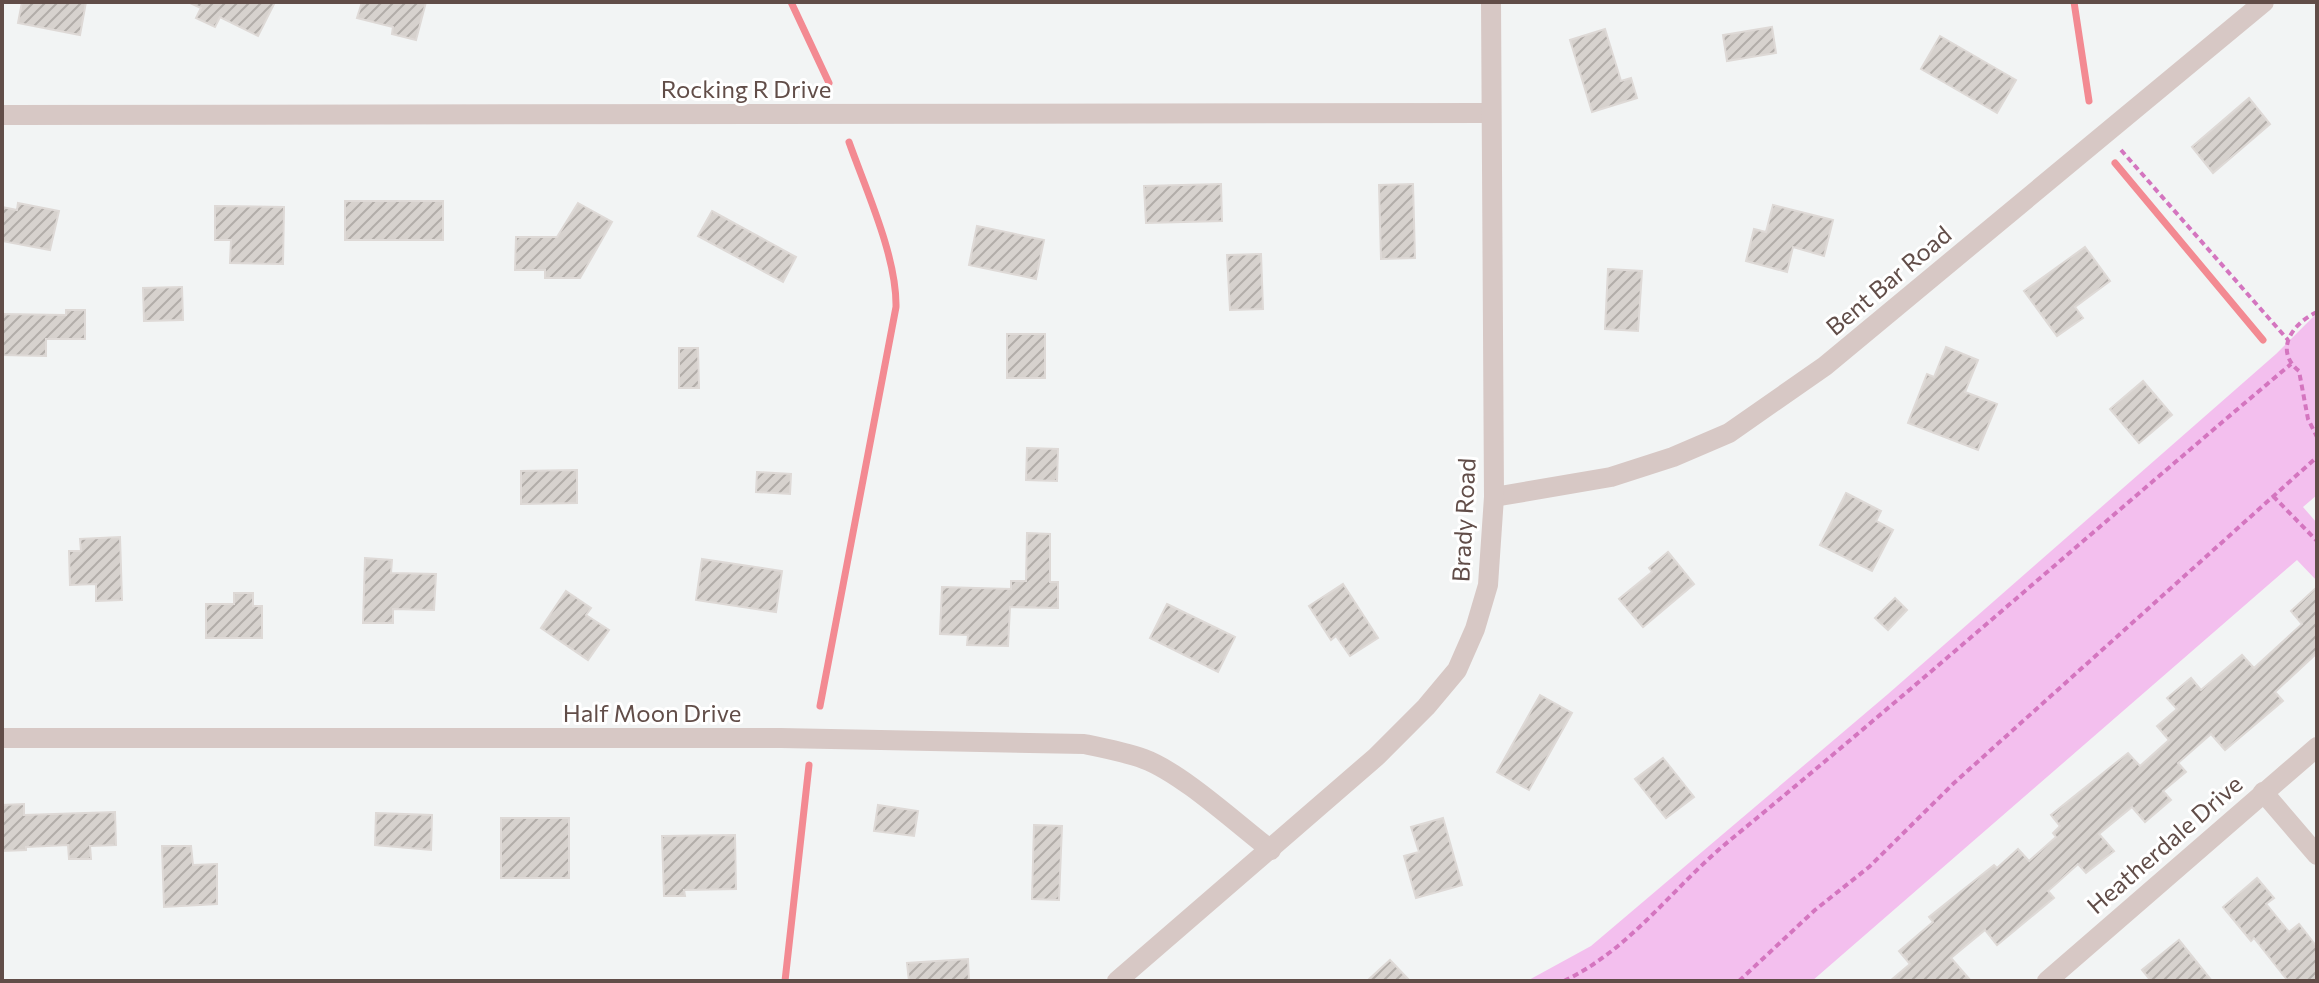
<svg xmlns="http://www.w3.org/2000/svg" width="2319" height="983" font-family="Commissioner,sans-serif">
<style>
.green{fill:#f3bfee}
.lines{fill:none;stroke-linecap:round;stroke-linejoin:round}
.stream{stroke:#f38a92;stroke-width:7}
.building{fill:url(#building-hatch);stroke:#ded9d6;stroke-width:2}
.path{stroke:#d475bf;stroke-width:4;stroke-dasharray:6 4;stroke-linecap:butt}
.street{stroke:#d7c8c5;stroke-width:20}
.labels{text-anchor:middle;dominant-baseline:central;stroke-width:6;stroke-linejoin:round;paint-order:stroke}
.street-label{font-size:24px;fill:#614d48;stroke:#fff}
</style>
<defs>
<pattern id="building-hatch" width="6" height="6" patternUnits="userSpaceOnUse" patternTransform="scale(2)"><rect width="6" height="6" fill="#d7d2ce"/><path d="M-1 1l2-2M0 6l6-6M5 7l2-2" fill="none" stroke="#b2ada9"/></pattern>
</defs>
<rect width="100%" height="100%" fill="#f2f4f4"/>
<!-- green -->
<path class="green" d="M2317,313v182l-14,12 14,16v58l-20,-21 -485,421h-285l64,-35 297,-252 388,-340z"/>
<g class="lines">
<!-- stream -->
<g class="stream">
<path d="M791,2l38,81"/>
<path d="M2074,2l15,99"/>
<path d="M2115,163l148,177"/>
<path d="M820,706l76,-399c1,-50 -30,-117 -47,-165"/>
<path d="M785,981l24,-216"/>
</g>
</g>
<!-- building -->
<g class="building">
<path d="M22,2h64l-6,33 -62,-12z"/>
<path d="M188,2h87l-17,34 -38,-19 -5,10 -19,-9 5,-10z"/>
<path d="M362,2h64l-10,38 -24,-6 1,-7 -36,-9z"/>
<path d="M1772,27l4,26 -49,8 -4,-26z"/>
<path d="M1605,29l16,52 10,-3 6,20 -45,14 -22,-72z"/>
<path d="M1940,36l76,44 -19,33 -76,-44z"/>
<path d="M2249,98l21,26 -57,49 -21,-26z"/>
<path d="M1221,184l1,37 -76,2 -2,-37z"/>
<path d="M1413,184l2,74 -34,1 -2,-74z"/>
<rect x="345" y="201" width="98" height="39"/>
<path d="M18,203l41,8 -9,39 -48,-9v-34l15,3z"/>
<path d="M578,203l34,19 -32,56h-35v-8h-30l1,-33h41z"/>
<path d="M1773,205l60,15 -9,36 -31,-9 -6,25 -41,-11 8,-32 12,3z"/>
<path d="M215,206l69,1 -1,57 -53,-1 1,-23h-16z"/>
<path d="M712,211l84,46 -13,25 -85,-46z"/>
<path d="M977,226l67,14 -8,39 -67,-14z"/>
<path d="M2085,247l25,34 -35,26 8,11 -26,18 -33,-45z"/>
<path d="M1261,254l2,55 -33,1 -3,-55z"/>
<path d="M1608,269l34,2 -4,60 -33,-2z"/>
<path d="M182,287l1,33 -39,1 -1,-33z"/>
<path d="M66,310h19v29h-39v17l-44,-1v-41l64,1z"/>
<rect x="1007" y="334" width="38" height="44"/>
<path d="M1946,347l32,13 -13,32 32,12 -19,46 -70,-27 19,-49 7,3z"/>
<path d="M679,348h19l1,40h-20z"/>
<path d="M2143,381l29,34 -33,28 -29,-34z"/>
<path d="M1027,448l31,1 -1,32 -31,-1z"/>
<path d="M577,470v33l-56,1v-33z"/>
<path d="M757,472l34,2 -1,20 -34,-2z"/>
<path d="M1846,493l35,18 -5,10 17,9 -21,41 -52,-26z"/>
<path d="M1027,533l23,1v48h8v26l-48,-1 -2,39 -41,-1 1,-10 -28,-1 2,-47 69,2v-8h15z"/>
<path d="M120,537l2,63 -26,1v-17l-26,1 -1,-34h12l-1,-12z"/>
<path d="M1668,552l26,32 -51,43 -24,-28 33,-27 -3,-4z"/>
<path d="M365,558l27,2 -1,13 45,1 -2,36 -41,-1v14h-30z"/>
<path d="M702,559l80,12 -6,41 -80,-12z"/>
<path d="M1343,584l35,54 -28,18 -14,-20 -5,4 -22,-34z"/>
<path d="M2317,587v66l-42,39 8,9 -58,49 -14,-16 -33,29 8,9 -23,19 8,9 -26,22 -13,-15 -33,27 15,17 -28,22 -8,-9 -30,27 6,7 -57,47 -12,-15 -34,28 20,23h-81l20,-17 -11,-13 34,-29 -4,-5 65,-52 3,3 21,-19 11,12 27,-24 -3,-4 7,-7 -9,-11 77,-62 12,13 29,-26 -12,-14 20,-17 -10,-11 24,-20 10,12 41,-35 12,13 48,-44 -11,-13z"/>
<path d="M566,591l25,17 -5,7 23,15 -21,30 -47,-32z"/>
<path d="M234,593h19v13h9v32h-56v-34h28z"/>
<path d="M1895,598l12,12 -19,20 -13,-12z"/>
<path d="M1167,604l68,33 -17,35 -68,-34z"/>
<path d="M1540,695l32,18 -43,77 -32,-18z"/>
<path d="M1663,758l31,39 -28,21 -31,-39z"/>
<path d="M24,804v11l91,-3 1,33 -26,1 1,13h-22l-1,-14 -42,2v3l-24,1v-46z"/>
<path d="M878,805l40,6 -4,25 -40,-5z"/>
<path d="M376,813l56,2 -1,35 -56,-5z"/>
<rect x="501" y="818" width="68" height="60"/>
<path d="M1443,818l19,67 -46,13 -12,-42 15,-4 -8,-25z"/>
<path d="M1034,825l28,1 -3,74 -27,-1z"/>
<path d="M735,835l1,54 -52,1 1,6h-21l-2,-60z"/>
<path d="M162,846h29l2,19 24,-1v40l-53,3z"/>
<path d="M2257,878l17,20 -8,6 23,28 10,-8 18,23v34h-29l-34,-43 -3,3 -28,-34z"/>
<path d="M2179,940l33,41h-61l-9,-11z"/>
<path d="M968,959l1,22h-60l-2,-18z"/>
<path d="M1390,960l20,21h-43z"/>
</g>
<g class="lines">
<!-- path -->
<g class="path">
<path d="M2121,150l167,190"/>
<path d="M2317,312c-24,11 -44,38 -18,59l9,48 9,18"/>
<path d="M2273,496l44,45"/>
<path d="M1564,981c67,-32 109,-94 165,-140 190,-156 374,-319 562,-477"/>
<path d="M1739,981l76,-71 54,-43 85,-84 363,-326"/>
</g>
<!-- street -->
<g class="street">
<path d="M2,115l1488,-2"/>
<path d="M1494,497l117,-20 62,-20 56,-24 96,-67 439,-364"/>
<path d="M2,738h779l303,6c20,4 41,8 60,15 38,14 93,65 127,91"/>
<path d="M2263,792l54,63"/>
<path d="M1117,981l259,-224 50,-50 31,-37 18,-41 13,-44 6,-88 -3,-495"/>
<path d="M2047,981l270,-234"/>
</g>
</g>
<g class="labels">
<!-- street labels -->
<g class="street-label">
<text x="746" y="88">Rocking R Drive</text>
<text transform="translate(1888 280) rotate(-40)">Bent Bar Road</text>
<text transform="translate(1463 520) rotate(-87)">Brady Road</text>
<text x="652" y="712">Half Moon Drive</text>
<text transform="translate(2164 844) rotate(-41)">Heatherdale Drive</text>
</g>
</g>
<!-- border -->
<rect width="2319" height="983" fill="none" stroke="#614d48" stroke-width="8"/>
</svg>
